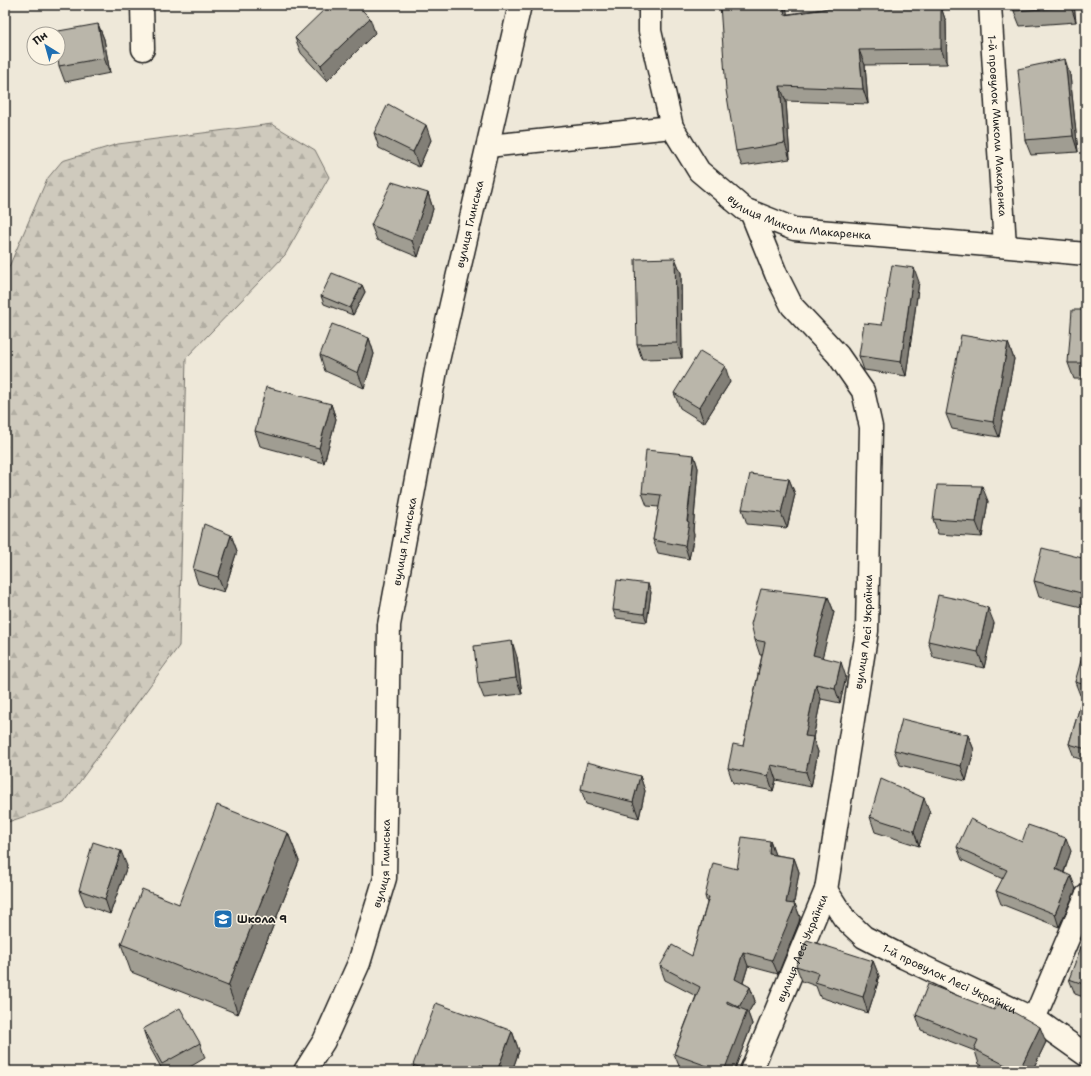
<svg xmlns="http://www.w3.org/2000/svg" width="1091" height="1076" font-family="'Shantell Sans',sans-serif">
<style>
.forest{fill:url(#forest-firs);stroke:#76736c}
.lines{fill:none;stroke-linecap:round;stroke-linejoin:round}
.minor-casing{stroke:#1c1c1c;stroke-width:25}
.major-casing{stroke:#1c1c1c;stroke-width:25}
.minor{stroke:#fcf5e5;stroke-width:22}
.major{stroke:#fcf5e5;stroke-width:22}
.wall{fill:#a09d92;stroke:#1c1c1c}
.shaded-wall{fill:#827f77;stroke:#1c1c1c}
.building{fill:#bab6aa;stroke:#1c1c1c}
.labels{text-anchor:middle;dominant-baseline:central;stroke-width:3;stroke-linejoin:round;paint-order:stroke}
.street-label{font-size:11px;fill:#1c1c1c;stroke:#fcf5e5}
.poi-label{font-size:11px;font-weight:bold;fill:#1c1c1c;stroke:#fcf5e5;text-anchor:start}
</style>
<defs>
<pattern id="forest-firs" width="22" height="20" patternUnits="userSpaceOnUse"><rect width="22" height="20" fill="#cfcabd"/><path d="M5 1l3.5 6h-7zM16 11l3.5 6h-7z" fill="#b1ada2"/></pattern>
</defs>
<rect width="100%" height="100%" fill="#eee8d9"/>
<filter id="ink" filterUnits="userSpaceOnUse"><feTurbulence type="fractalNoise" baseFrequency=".025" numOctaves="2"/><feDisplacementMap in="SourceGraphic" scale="8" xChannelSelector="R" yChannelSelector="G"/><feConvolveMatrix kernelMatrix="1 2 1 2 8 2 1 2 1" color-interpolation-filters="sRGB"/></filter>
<g filter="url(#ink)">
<!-- forest -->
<path class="forest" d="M272,124l43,26 14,27 -44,78 -99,103 -7,288 -115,157 -59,20v-547l42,-97 15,-18 56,-17z"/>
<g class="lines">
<!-- minor casing -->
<g class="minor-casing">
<g id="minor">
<path d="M142,5l1,44"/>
<path id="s1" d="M650,5v26l22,96 27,44 45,38 50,20 182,15 110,10"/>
<path id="s2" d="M990,5l15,241"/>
<path d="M488,146l184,-19"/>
<path id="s3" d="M826,890l18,28 20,19 41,21 133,63 48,34"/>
<path d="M1034,1019l52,-123"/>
<path id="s4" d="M751,1071l75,-181 41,-259 4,-204 -8,-36 -25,-36 -46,-49 -16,-32 -25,-62"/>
</g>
</g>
<!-- major casing -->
<g class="major-casing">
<g id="major">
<path id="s5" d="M305,1071l19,-30 35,-78 26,-85 4,-253 48,-260 83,-360"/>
</g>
</g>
<!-- minor -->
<use href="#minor" class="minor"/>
<!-- major -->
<use href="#major" class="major"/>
</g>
<!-- wall -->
<g class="wall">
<path d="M852,5h91l-1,5 4,12 1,42 -82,1 3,39 -82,-3 4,58 -48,7 -6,-15 52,-137z"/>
<path d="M1014,5h60l2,17 -56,4 -6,-15z"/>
<path d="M98,24l6,15 6,34 -45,9 -6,-16z"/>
<path d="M375,33l-48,48 -26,-28 -6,-15z"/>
<path d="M1070,75l8,77 -47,3 -6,-15z"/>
<path d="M374,133l57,7 -12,27 -40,-19z"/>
<path d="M428,193l5,16 -15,48 -41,-17 -6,-15z"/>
<path d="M675,258l6,15 1,85 -40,1 -5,-15z"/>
<path d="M919,282l-13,94 -42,-6 -5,-14 23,-31z"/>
<path d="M362,285l3,7 -12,23 -29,-11 -3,-8z"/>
<path d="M1086,310v69h-12l-6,-16z"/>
<path d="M369,338l5,16 -10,34 -39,-17 -5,-16z"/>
<path d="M1008,343l6,16 -15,78 -47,-8 -6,-15z"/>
<path d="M730,382l-26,41 -24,-15 -6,-15z"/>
<path d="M331,404l5,15 -12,44 -64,-17 -5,-15z"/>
<path d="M694,455l4,13 -5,63 1,4 -5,24 -31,-6 -5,-13 6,-33 -12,-1 -5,-13z"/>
<path d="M789,479l6,15 -8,34 -40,-4 -5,-15z"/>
<path d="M988,501l-6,36 -44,-3 -5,-15z"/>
<path d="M231,535l6,16 -13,41 -26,-8 -5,-15z"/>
<path d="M1086,559v49l-47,-11 -5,-16z"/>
<path d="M651,592l-4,30 -31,-4 -3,-8z"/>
<path d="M828,597l6,15 -12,45 24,20 -6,26 -19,-4 -8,39 5,14 -7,35 -35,-7 -3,11 -40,-8 -5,-15 15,-22 19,-91h-2l-5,-15z"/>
<path d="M994,623l-10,45 -51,-11 -5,-16z"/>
<path d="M1086,653v108l-12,-4 -5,-13 14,-48 -3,-1 -5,-13z"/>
<path d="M517,657l5,37 -38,4 -6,-15z"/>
<path d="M968,735l6,15 -8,31 -66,-16 -6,-15z"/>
<path d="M640,776l5,15 -6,27 -53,-14 -5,-15z"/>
<path d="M924,798l6,15 -11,33 -44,-14 -5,-15z"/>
<path d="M288,833l11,28 -61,153 -107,-42 -10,-28 58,-40z"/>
<path d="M770,841l5,14 19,3 5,14 -5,31 1,1 5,13 -1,5 -21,52 -30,-8 -5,17 7,4 5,14 -7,12 4,11 -18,47h-45l-9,-3 -6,-14 22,-58 -31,-16 -5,-14 32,-10 15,-53 -2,-7z"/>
<path d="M1022,842l49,9 -7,22 12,16 -17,38 -58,-23 -5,-13 7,-12 -41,-19 -5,-13z"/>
<path d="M127,866l-17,48 -25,-9 -6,-15z"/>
<path d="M1086,949v49l-11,-4 -6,-15z"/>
<path d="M873,961l6,15 -2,5 1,1 -10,31 -48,-16 -4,-11 -14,-5 -6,-15z"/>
<path d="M994,1010l52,32 -14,29h-39l-14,-7 -4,-13 -54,-21 -5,-15z"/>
<path d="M143,1029l57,14 5,15 -22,13h-20l-15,-27z"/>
<path d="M512,1031l7,20 -7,20h-97l-2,-6z"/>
</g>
<!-- shaded-wall -->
<g class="shaded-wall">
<path d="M783,5h3l4,25 -5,-15z"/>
<path d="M936,5h7l-1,5 4,12 1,42 -6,-15z"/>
<path d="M1071,5h3l2,17 -5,-15z"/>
<path d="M370,18l5,15 -48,48 -6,-16z"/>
<path d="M98,24l6,15 6,34 -6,-15z"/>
<path d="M859,50l6,15 3,39 -5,-15z"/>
<path d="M1065,59l5,16 8,77 -5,-16z"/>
<path d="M780,86l6,15 4,58 -5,-16z"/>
<path d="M426,125l5,15 -12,27 -6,-15z"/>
<path d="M428,193l5,16 -15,48 -6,-16z"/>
<path d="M675,258l6,15 1,85 -5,-15z"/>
<path d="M914,268l5,14 -13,94 -5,-14z"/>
<path d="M362,285l3,7 -12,23 -3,-7z"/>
<path d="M369,338l5,16 -10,34 -6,-15z"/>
<path d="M1008,343l6,16 -15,78 -6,-15z"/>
<path d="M725,366l5,16 -26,41 -5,-15z"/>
<path d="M331,404l5,15 -12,44 -5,-15z"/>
<path d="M694,455l4,13 -5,63 1,4 -5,24 -4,-13z"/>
<path d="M789,479l6,15 -8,34 -6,-15z"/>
<path d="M982,486l6,15 -6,36 -6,-15z"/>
<path d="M231,535l6,16 -13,41 -6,-15z"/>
<path d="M1086,572v35l-5,-14z"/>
<path d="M648,584l3,8 -4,30 -3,-8z"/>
<path d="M828,597l6,15 -15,58 -6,-15z"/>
<path d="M988,608l6,15 -10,45 -6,-16z"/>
<path d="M512,641l5,16 5,37 -6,-16z"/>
<path d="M841,662l5,15 -6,26 -5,-15z"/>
<path d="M816,684l5,15 -8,39 5,14 -7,35 -5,-15 -1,-36z"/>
<path d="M968,735l6,15 -8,31 -5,-15z"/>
<path d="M771,765l5,15 -3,11 -5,-15z"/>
<path d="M640,776l5,15 -6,27 -6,-16z"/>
<path d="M924,798l6,15 -11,33 -5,-15z"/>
<path d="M288,833l11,28 -61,153 -10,-28z"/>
<path d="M1066,838l5,13 -11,32 -4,-14z"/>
<path d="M770,841l5,14 -6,-1z"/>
<path d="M121,851l6,15 -17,48 -5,-15z"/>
<path d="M794,858l5,14 -7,42 3,-10 5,13 -1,5 -21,52 -6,-14 14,-57z"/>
<path d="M1071,876l5,13 -17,38 -4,-13z"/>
<path d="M743,952l5,14 -8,26 -5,-13z"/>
<path d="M873,961l6,15 -2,5 1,1 -10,31 -5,-16z"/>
<path d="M750,987l5,14 -7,12 4,11 -18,47h-10l15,-64z"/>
<path d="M1040,1027l6,15 -14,29h-13z"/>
<path d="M512,1031l7,20 -7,20h-15z"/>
<path d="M480,1065l2,6h-4z"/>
</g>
<!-- building -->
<g class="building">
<path d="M329,5h28l13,13 -49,47 -26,-27z"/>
<path d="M720,5h63l2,10 67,-10h84v2l5,-1v43l-82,1 4,39 -83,-3 5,57 -49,8 -10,-61z"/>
<path d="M1014,5h57v2l-57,4z"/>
<path d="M98,24l6,34 -45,8 -1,-8v-24h-4l-1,-2z"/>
<path d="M1065,59l8,77 -48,4 -7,-71z"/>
<path d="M388,104l38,21 -13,27 -39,-19z"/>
<path d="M392,182l36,11 -16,48 -41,-16z"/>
<path d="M675,258l2,85 -40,1 -2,-85z"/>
<path d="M892,265l22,3 -13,94 -42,-6 5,-33 18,2z"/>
<path d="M332,273l30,12 -12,23 -29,-12z"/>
<path d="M1072,310h14v53h-18z"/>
<path d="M332,324l37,14 -11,35 -38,-18z"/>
<path d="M961,335l47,8 -15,79 -47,-8z"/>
<path d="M700,351l25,15 -26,42 -25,-15z"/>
<path d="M266,387l65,17 -12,44 -64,-17z"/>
<path d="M646,450l48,5 -7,66 2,1 -4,24 -32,-6 8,-45 -19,-2z"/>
<path d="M750,474l39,5 -8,34 -39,-4z"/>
<path d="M937,485l45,1 -6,36 -43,-3z"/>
<path d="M204,524l27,11 -13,42 -25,-8z"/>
<path d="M1042,548l44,11v13l-5,21 -47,-12z"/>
<path d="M617,580l31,4 -4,30 -31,-4z"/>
<path d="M761,589l67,8 -15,58 28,7 -6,26 -19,-4 -11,52 8,1 -7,35 -35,-7 -3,11 -40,-8 5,-24 10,2 22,-104 -10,-2 -4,-16z"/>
<path d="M938,595l29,6 21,7 -10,44 -50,-11z"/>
<path d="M512,641l4,37 -38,5 -4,-37z"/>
<path d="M1086,653v32l-11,-3 7,-25z"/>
<path d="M1086,686v63l-17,-5z"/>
<path d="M902,719l66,16 -7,31 -67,-16z"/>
<path d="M587,762l53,14 -7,26 -52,-13z"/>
<path d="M881,779l43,19 -10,33 -44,-14z"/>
<path d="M217,805l71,28 -60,153 -107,-42 21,-55 37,15z"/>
<path d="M970,819l52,23 6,-17 38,13 -10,31 15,7 -16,38 -59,-23 11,-21 -50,-23z"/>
<path d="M742,837l28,4 -1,13 25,4 -8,45 9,1 -1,4 -22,52 -29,-8 -8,27 15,8 -11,20 -12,-6v2l20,8 -23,60h-3l-47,-17 26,-67 -40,-21 12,-21 20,11 17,-59 -4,-1 8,-33 24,6z"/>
<path d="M93,842l28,9 -16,48 -26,-9z"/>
<path d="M807,940l66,21 -2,6h1l-9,30 -48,-15 3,-9 -22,-7z"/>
<path d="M1081,947l5,2v36l-17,-6z"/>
<path d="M928,984l66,26 3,-7 43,24 -21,44h-2l-43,-22 4,-9 -62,-25z"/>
<path d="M436,1003l76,28 -15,40h-1l-16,-6 -2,6h-57l1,-3 -9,-3z"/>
<path d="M180,1008l20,35 -38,21 -19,-35z"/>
<path d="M1086,1061v10h-5z"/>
</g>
</g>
<!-- icons -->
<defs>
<g id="school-square" transform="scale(1)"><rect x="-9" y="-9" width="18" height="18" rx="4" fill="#1f6fb2" stroke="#fcf5e5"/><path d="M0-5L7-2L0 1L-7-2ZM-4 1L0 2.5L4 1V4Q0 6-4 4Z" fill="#fff"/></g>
</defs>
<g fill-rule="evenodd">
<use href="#school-square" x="223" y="919"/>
</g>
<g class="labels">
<!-- street labels -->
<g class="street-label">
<text stroke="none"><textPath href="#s2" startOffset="121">1-й провулок Миколи Макаренка</textPath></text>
<text stroke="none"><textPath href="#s1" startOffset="291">вулиця Миколи Макаренка</textPath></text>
<text stroke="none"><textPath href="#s5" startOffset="872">вулиця Глинська</textPath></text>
<text stroke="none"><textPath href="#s5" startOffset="548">вулиця Глинська</textPath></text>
<text stroke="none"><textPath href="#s4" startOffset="457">вулиця Лесі Українки</textPath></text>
<text stroke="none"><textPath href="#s5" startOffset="224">вулиця Глинська</textPath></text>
<text stroke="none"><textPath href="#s4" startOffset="133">вулиця Лесі Українки</textPath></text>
<text stroke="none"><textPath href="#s3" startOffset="156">1-й провулок Лесі Українки</textPath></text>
</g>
<!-- poi labels -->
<g class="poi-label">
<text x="237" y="919">Школа 9</text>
</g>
</g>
<!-- margin -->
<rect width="1091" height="1076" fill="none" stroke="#fcf5e5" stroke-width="20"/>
<rect x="10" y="10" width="1071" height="1056" fill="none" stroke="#1c1c1c" stroke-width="1.5" filter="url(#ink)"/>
<!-- north arrow -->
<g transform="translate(46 46) rotate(323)"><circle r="19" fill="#fcf5e5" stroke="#a29e95"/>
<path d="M0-3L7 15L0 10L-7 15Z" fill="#1f6fb2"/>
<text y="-6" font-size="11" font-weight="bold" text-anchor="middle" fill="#1c1c1c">Пн</text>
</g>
</svg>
